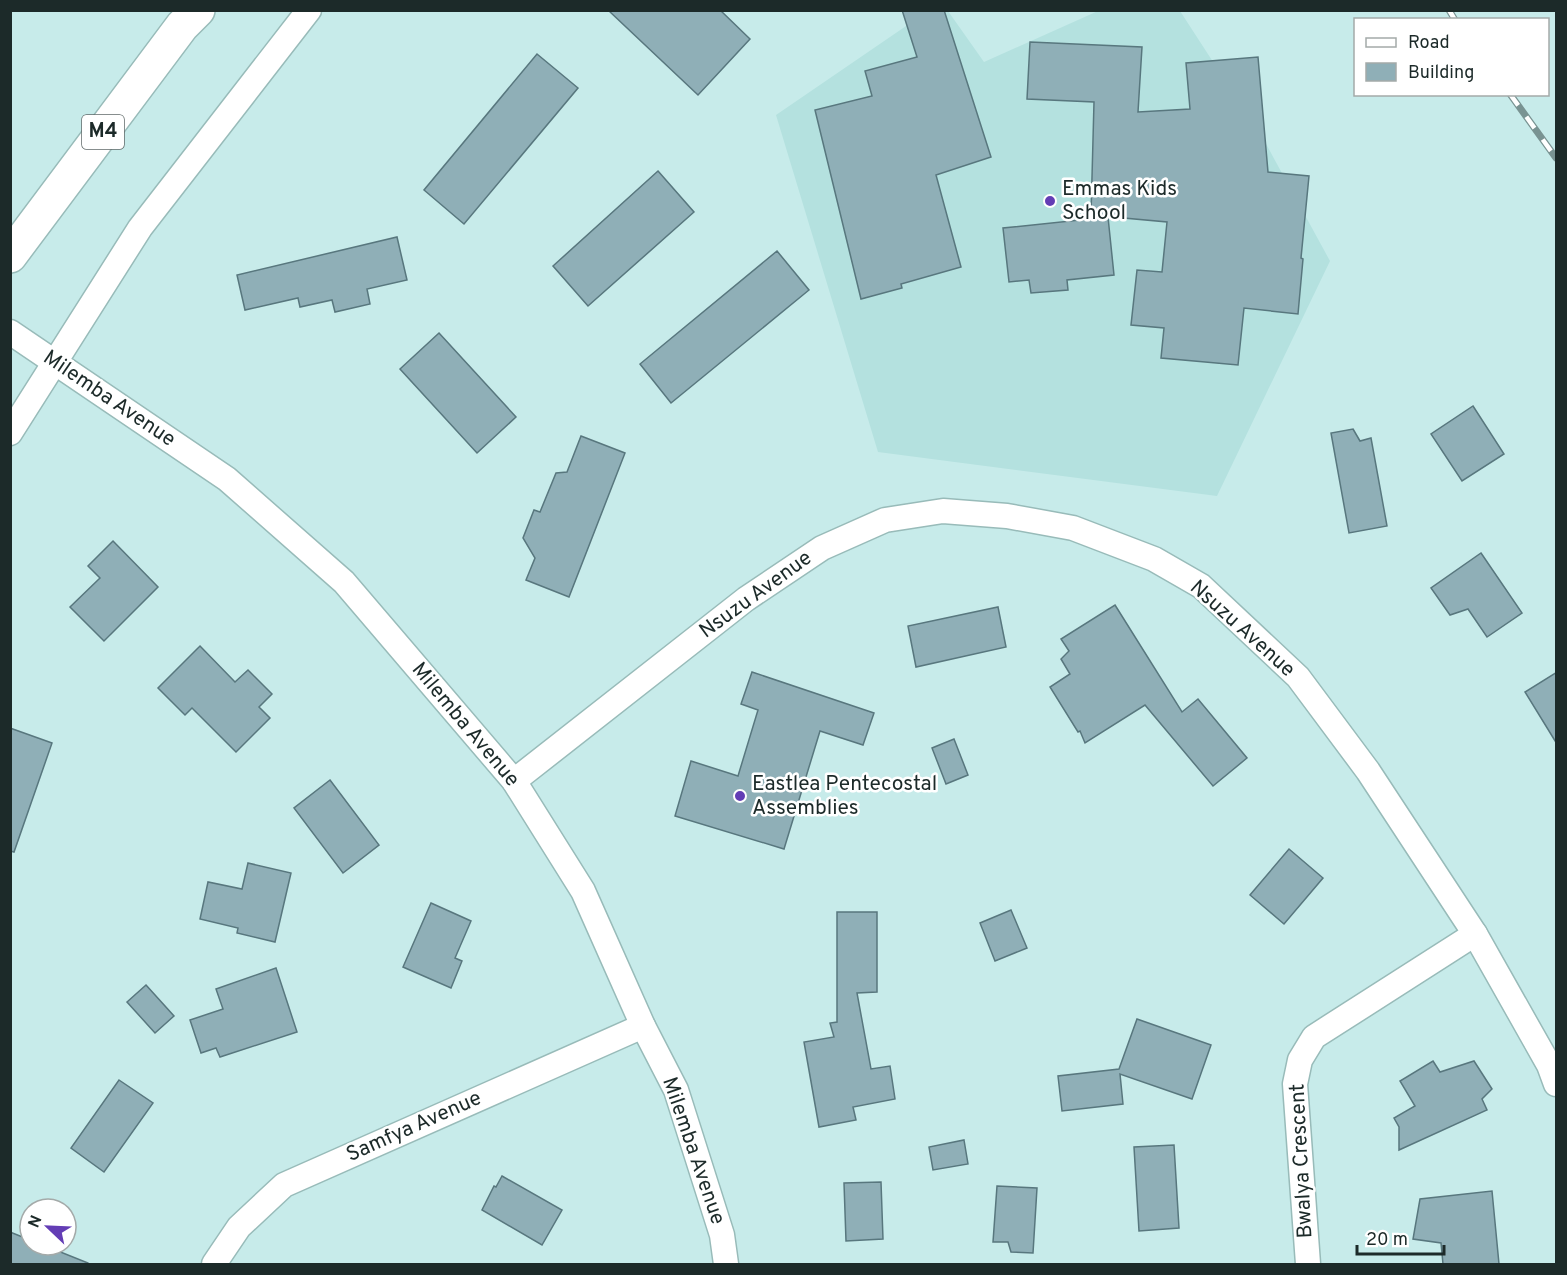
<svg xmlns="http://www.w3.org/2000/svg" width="1567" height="1275" font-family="Overpass,sans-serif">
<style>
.built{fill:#b4e1df}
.building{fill:#8fafb7;stroke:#58777e;stroke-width:1.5}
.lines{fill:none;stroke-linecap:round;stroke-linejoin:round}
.street-casing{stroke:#98bbb9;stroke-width:27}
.primary-casing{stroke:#98bbb9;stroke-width:36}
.street{stroke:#fff;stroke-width:24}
.primary{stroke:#fff;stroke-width:33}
.rail-casing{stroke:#799392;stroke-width:7}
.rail{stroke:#fff;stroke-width:4.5;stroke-dasharray:14;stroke-linecap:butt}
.poi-dot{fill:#633db5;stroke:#fff;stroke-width:2}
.labels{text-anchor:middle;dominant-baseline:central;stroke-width:5;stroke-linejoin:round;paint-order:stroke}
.shield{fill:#fff;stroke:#606a69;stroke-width:1.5}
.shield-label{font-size:20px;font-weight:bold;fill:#1c2a29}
.poi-label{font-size:21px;fill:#1c2a29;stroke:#fff;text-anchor:start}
.street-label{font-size:21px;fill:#1c2a29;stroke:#fff}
</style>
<rect width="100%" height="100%" fill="#c7ebea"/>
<!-- built -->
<path class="built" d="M928,11h20l36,51 114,-51h82l85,131 65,119 -113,235 -339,-44 -102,-337z"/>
<!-- building -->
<g class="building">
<path d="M608,10h112l30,29 -52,56z"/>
<path d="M902,10h42l47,147 -55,18 25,92 -60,17 1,4 -41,11 -46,-189 57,-14 -7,-25 52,-14z"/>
<path d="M1030,42l112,5 -4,65 52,-3 -4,-46 72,-6 10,115 41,4 -8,82 2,1 -5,55 -54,-6 -6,57 -77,-7 3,-30 -33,-3 6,-55 25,2 5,-50 -76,-7 3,-113 -67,-3z"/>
<path d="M537,54l41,34 -114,136 -40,-34z"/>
<path d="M658,171l36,41 -106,94 -35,-40z"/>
<path d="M1108,217l6,58 -47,5 1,10 -37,3 -2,-13 -20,2 -6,-54z"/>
<path d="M397,237l10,43 -40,9 3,15 -35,8 -3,-12 -32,7 -2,-9 -53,12 -8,-35z"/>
<path d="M777,251l32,39 -138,113 -31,-39z"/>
<path d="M439,333l77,84 -39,36 -77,-84z"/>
<path d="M1473,406l31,48 -42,27 -31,-47z"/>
<path d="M1353,429l7,12 11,-3 16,88 -38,7 -18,-100z"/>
<path d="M581,436l44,17 -56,144 -43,-17 9,-22 -12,-20 11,-28 6,2 16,-39 11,-1z"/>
<path d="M113,541l45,46 -54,54 -34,-34 30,-29 -12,-12z"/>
<path d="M1481,553l41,60 -35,24 -19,-28 -18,6 -19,-27z"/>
<path d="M1115,605l67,107 16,-13 49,59 -34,28 -68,-81 -60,38 -5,-12 -2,1 -28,-45 20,-13 -9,-15 8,-8 -8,-12z"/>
<path d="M998,607l8,40 -90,20 -8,-41z"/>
<path d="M200,646l35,36 13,-12 24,24 -13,13 11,11 -34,34 -44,-44 -7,7 -27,-27z"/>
<path d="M752,672l122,41 -11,32 -43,-14 -36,118 -109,-33 16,-55 47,15 20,-66 -17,-6z"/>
<path d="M1557,672v72l-32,-52z"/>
<path d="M10,728l42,15 -38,109 -4,-1z"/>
<path d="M954,739l14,36 -22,9 -14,-36z"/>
<path d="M330,780l49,65 -36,28 -49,-65z"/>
<path d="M1289,849l34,29 -39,46 -34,-29z"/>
<path d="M248,863l43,10 -16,69 -38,-9 1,-5 -38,-9 8,-37 34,7z"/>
<path d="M431,903l40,18 -16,37 7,3 -11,27 -48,-21z"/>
<path d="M1011,910l16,38 -32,13 -15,-38z"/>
<path d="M837,912h40v80l-20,1 14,76 19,-3 5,33 -42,8 3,13 -37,7 -15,-85 30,-5 -4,-14 7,-1z"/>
<path d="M276,968l21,64 -77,25 -4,-9 -15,5 -11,-33 33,-11 -7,-20z"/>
<path d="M146,985l28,31 -19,17 -28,-31z"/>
<path d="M1137,1019l74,26 -19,54 -72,-25 3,30 -61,7 -4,-35 61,-7z"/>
<path d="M1433,1061l7,11 34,-11 18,28 -10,10 5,11 -88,40v-23l-5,-9 21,-12 -15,-25z"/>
<path d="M119,1080l34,23 -49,69 -33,-24z"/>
<path d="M964,1140l4,24 -35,6 -4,-23z"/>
<path d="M1174,1145l5,83 -40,3 -5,-84z"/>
<path d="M502,1176l60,34 -20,35 -60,-35 12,-24 2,1z"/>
<path d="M881,1182l2,57 -37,2 -2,-58z"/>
<path d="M997,1186l40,2 -4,65 -22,-1 -3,-10h-15z"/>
<path d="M1492,1191l7,73h-56l-2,-21 -28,-4 7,-40z"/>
<path d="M10,1232l20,8v5h13l45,18v1h-78z"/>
</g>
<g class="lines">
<!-- street casing -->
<g class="street-casing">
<g id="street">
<path d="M10,332l217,147 117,103 170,199 69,110 60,135 33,64 46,145 4,29"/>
<path d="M10,433l130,-205 169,-218"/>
<path d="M514,781l232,-182 76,-51 63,-28 58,-9 64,5 66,12 81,31 47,27 97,91 70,94 107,163 74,131 7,19"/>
<path d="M214,1264l25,-37 45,-42 359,-159"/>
<path d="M1308,1264l-13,-180 5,-24 14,-23 161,-103"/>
</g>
</g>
<!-- primary casing -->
<g class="primary-casing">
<path id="primary" d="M10,256l172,-230 16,-16"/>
</g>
<!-- street -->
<use href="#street" class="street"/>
<!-- primary -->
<use href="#primary" class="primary"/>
<!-- rail casing -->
<g class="rail-casing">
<g id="rail">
<path d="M1449,10l6,10"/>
<path d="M1510,94l46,64"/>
</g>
</g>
<!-- rail -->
<use href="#rail" class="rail"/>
</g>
<!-- markers -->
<g class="poi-dot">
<circle cx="1050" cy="201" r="6"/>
<circle cx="740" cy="796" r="6"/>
</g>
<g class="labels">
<!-- shield labels -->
<rect class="shield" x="82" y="115" width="42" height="34" rx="4.5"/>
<g class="shield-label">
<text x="103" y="132">M4</text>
</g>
<!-- poi labels -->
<g class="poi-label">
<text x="1062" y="189">Emmas Kids<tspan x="1062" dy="24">School</tspan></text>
<text x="752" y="784">Eastlea Pentecostal<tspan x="752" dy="24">Assemblies</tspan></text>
</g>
<!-- street labels -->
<g class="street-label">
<text transform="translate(109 399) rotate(34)">Milemba Avenue</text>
<text transform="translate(756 595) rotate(-36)">Nsuzu Avenue</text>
<text transform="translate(1242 629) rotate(42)">Nsuzu Avenue</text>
<text transform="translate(465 725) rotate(50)">Milemba Avenue</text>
<text transform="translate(414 1127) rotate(-24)">Samfya Avenue</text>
<text transform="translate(693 1151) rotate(71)">Milemba Avenue</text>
<text transform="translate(1302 1161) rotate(-93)">Bwalya Crescent</text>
</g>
</g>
<!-- border -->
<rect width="1567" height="1275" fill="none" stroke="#1c2a29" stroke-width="24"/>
<!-- legend -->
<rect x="1354" y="18" width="195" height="78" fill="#ffffff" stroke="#a4aaa9" stroke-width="1.5"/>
<rect x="1366" y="38" width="30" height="9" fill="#ffffff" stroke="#a4aaa9" stroke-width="1.5"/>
<text x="1408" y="48" font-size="18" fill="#1c2a29">Road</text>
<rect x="1366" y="63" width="30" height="18" fill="#8fafb7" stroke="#a4aaa9" stroke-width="1.5"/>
<text x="1408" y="78" font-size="18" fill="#1c2a29">Building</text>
<!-- north arrow -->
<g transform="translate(48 1227) rotate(293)"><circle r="28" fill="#ffffff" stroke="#a4aaa9" stroke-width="1.5"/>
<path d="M0-4.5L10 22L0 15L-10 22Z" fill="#633db5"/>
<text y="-9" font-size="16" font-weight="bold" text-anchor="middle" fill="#1c2a29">N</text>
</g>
<!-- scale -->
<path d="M1357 1245v9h87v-9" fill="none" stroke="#1c2a29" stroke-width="3"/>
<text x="1366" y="1245" font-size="18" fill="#1c2a29" stroke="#ffffff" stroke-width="4.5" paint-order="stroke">20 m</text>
</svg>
